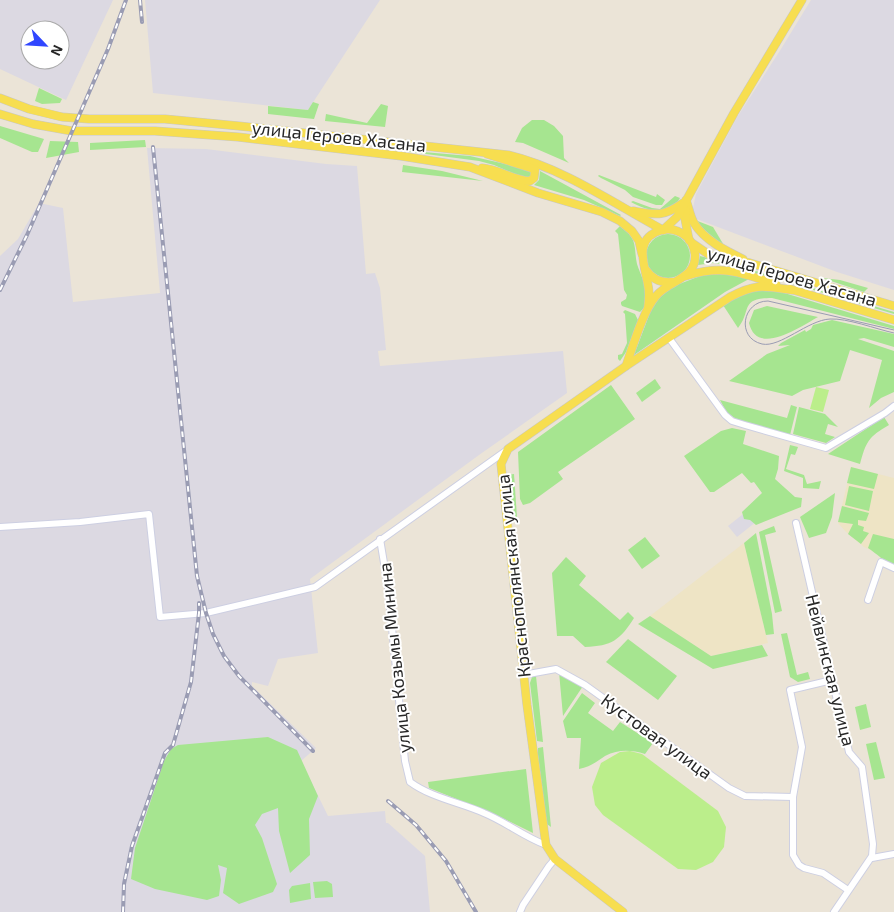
<svg xmlns="http://www.w3.org/2000/svg" width="894" height="912" font-family="'Exo 2',sans-serif">
<style>
.industrial{fill:#dcd9e2;fill-rule:evenodd}
.education{fill:#eee4c5}
.green{fill:#a6e590}
.pitch{fill:#bbee8b}
.lines{fill:none;stroke-linecap:round;stroke-linejoin:round}
.minor-casing{stroke:#cdcfe2;stroke-width:8}
.major-casing{stroke:#c7c7c7;stroke-width:9}
.minor{stroke:#fff;stroke-width:6}
.major{stroke:#f7de50;stroke-width:8}
.tram{stroke:#9a9cb3;stroke-width:1}
.rail-casing{stroke:#9a9cb3;stroke-width:4}
.rail{stroke:#fff;stroke-width:2;stroke-dasharray:5.5;stroke-linecap:butt}
.labels{text-anchor:middle;dominant-baseline:central;stroke-width:4;stroke-linejoin:round;paint-order:stroke}
.street-label{font-size:18px;fill:#272727;stroke:#fff}
</style>
<rect width="100%" height="100%" fill="#ebe4d7"/>
<!-- industrial -->
<g class="industrial">
<path d="M0,0h113l-47,100 -66,-31zM30,30h30v30h-30z"/>
<path d="M145,0h235l-72,110 -155,-17z"/>
<path d="M811,0h83v290l-57,-18 -143,-54 -1,-10 3,-14 42,-78 43,-67z"/>
<path d="M147,148l59,1 120,15 31,2 9,108 9,-1 5,15 6,62 -8,1 2,15 183,-15 4,42 -88,62 -169,124 8,74 -40,6 -10,27 -16,-4v4l64,62 -15,13 27,55 57,-5 1,12h2l37,33 5,56h-430v-656l18,-17 21,-36 24,5 10,94 87,-9z"/>
<path d="M757,503l9,11 -29,23 -9,-11z"/>
</g>
<!-- education -->
<g class="education">
<path d="M851,467l43,11v88l-12,-6 -5,-7 -13,-6 -18,-15 -8,-9z"/>
<path d="M744,543l24,100 -57,13 -61,-40z"/>
</g>
<!-- green -->
<g class="green">
<path d="M39,88l23,11 -2,4 -18,1 -7,-3z"/>
<path d="M313,102l6,2 -5,15 -46,-5v-8l40,4z"/>
<path d="M381,104l7,2 -3,21 -60,-6 1,-7 41,9z"/>
<path d="M532,120h12l10,6 9,10 1,22 5,5 -46,-20 -8,-1 7,-14z"/>
<path d="M0,126l44,13 -6,13h-6l-32,-14z"/>
<path d="M145,140l1,7 -56,3v-7z"/>
<path d="M50,141l28,1 1,10 -33,6z"/>
<path d="M388,149l82,7 57,13 4,3v4l-3,2h-4l-30,-13 -15,-4z"/>
<path d="M403,165l39,6 41,10 -81,-9z"/>
<path d="M540,171l81,44 -1,1 -36,-16 -50,-15 5,-5z"/>
<path d="M599,175l57,22 1,-3 8,6 -3,5h-6l-23,-8 -8,-7 -24,-12 -3,-2z"/>
<path d="M675,196l5,2c-11,19 -33,13 -49,4l2,-1 19,7 8,1z"/>
<path d="M695,220l18,7 12,20 -24,-20z"/>
<path d="M620,226c5,4 10,8 13,14 3,8 2,16 4,24 4,13 18,36 3,48l-18,-6 -1,-2v-2l5,-3 1,-4 -3,-5 -6,-56 -3,-3z"/>
<circle cx="668" cy="256" r="22"/>
<path d="M700,256l42,11 152,45v2l-165,-49 -16,-2 -15,2z"/>
<path d="M708,273l21,1 20,5 -24,13 -91,63 22,-58 18,-11z"/>
<path d="M822,278l18,2 28,8 -4,4z"/>
<path d="M755,288l26,4 113,34v3l-122,-31c-33,0 -20,13 -34,30l-15,-23 12,-8z"/>
<path d="M767,306l51,11c-18,10 -61,40 -69,6l5,-13z"/>
<path d="M625,310l10,4 3,6 -12,32 -6,9 -2,-2v-4l4,-1 5,-11 -2,-29 -2,-2z"/>
<path d="M832,320l62,14v13l-30,-9 -6,1 36,12v41l-13,6 -12,10 13,-48 -32,-10 -10,31 -37,9 -11,6 -63,-15 38,-27 23,-9 -12,1 3,-3 24,-13 1,2 5,-3 2,-4z"/>
<path d="M655,379l6,9 -19,14 -6,-9z"/>
<path d="M611,385l24,34 -77,53 5,7 -33,24 -7,2 -3,-6 -2,-47z"/>
<path d="M720,400l67,18 4,-13 6,2 -7,28 -52,-15 -11,-7z"/>
<path d="M799,407l26,7 13,13 -10,-3 -3,10 10,3 -9,6 -33,-9z"/>
<path d="M884,417l5,8c-21,12 -23,17 -29,39l-32,-10z"/>
<path d="M732,428l14,3 -3,13 36,12 -1,13 -3,10 20,18 7,1 -1,9 -45,18 -6,-5 -6,-1 -2,-7 20,-19 -8,-11 -3,1 -9,-10 -28,19h-4l-26,-36 37,-25z"/>
<path d="M790,445l8,2 -3,8 -4,-1 -5,15 18,6 3,9 14,-3 -2,8 -16,-1v-10l-19,-7z"/>
<path d="M851,467l27,7 -4,15 -27,-6z"/>
<path d="M514,474l3,43h-5l-5,-42z"/>
<path d="M849,486l24,5 -4,20 -24,-6z"/>
<path d="M835,493l-3,24 -6,16 -17,5 -9,-21z"/>
<path d="M842,506l27,7 -3,8 -8,-1v5l6,2 -1,4 6,2 -8,11 -13,-10 5,-10 -15,-2z"/>
<path d="M774,526l2,6 -11,3 17,76 -7,2 -16,-81z"/>
<path d="M756,533l16,81 2,20 -8,1 -22,-92z"/>
<path d="M873,534l21,5v27c-10,-5 -17,-12 -26,-18z"/>
<path d="M645,537l15,19 -18,13 -14,-19z"/>
<path d="M566,557l20,19 -7,9 41,35 8,-8 6,6c-14,22 -22,28 -49,29l-12,-11h-16l-5,-63z"/>
<path d="M650,616l61,40 51,-11 6,11 -55,13 -75,-45z"/>
<path d="M787,633l10,42 11,-3 2,7 -12,3 -8,-5 -9,-43z"/>
<path d="M628,639l49,37 -19,24 -52,-38z"/>
<path d="M559,672l24,14 -20,30z"/>
<path d="M536,676l7,66 -6,-1 -7,-58 2,-6z"/>
<path d="M582,693l13,10 -7,10 25,18 7,-9 33,21 -8,11c-14,-4 -26,-5 -40,2 -9,6 -15,11 -26,13l2,-31h-14l-4,-17z"/>
<path d="M866,704l5,23 -11,3 -5,-23z"/>
<path d="M268,737l29,13 21,46 -9,23 1,36 -20,18 -11,-42 -1,-23 -16,6 -7,11 7,13 15,46 -4,8 -34,12 -16,-11 4,-25 -9,-3 3,15 -2,16 -12,4 -52,-11 -24,-10 4,-31 29,-87 7,-12 7,-4z"/>
<path d="M876,742l9,36 -11,2 -8,-36z"/>
<path d="M543,747l8,80 -4,-3 -9,-69v-7z"/>
<path d="M526,769l7,64 -39,-19 -65,-26 -1,-6z"/>
<path d="M327,881l5,3 1,13 -18,1 -2,-16z"/>
<path d="M310,883l1,16 -21,4 -1,-13 3,-4z"/>
</g>
<!-- pitch -->
<g class="pitch">
<path d="M816,387l13,3 -6,22 -13,-3z"/>
<path d="M630,751l12,3 76,57 8,16 -2,20 -11,15 -17,8 -18,-1 -75,-54 -8,-10 -3,-18 9,-24 19,-11z"/>
</g>
<g class="lines">
<!-- minor casing -->
<g class="minor-casing">
<g id="minor">
<path d="M669,338l56,77 7,6 13,4 81,23 59,-35 9,-7"/>
<path d="M796,523l53,229 13,15 11,77 -1,12 -38,56"/>
<path d="M0,527l80,-5 69,-8 11,103 46,-4 109,-26 192,-137"/>
<path d="M380,539l8,48 17,174 5,21c22,16 49,20 74,31 22,9 40,24 62,32"/>
<path d="M868,600l13,-38 13,6"/>
<path d="M523,675l33,-6 29,16 144,103 16,8 48,1"/>
<path d="M832,680l-42,10 12,57 -9,50v58l6,10 5,3 19,5 25,17"/>
<path d="M872,858l22,-4"/>
<path d="M520,912l3,-7 26,-39 6,-7"/>
</g>
</g>
<!-- major casing -->
<g class="major-casing">
<g id="major">
<path d="M0,98l29,11 33,8 27,2h76l74,7 269,29c55,13 105,48 155,75"/>
<path d="M0,114l33,10 39,7h83l83,6 163,19 69,11 68,26 64,19 18,9 12,10 7,10 3,13"/>
<path d="M482,168c17,1 32,13 48,13l4,-3 1,-8 -4,-2 -44,-14"/>
<path d="M686,200c3,8 4,16 8,23 10,17 32,28 49,36"/>
<path d="M686,207l-1,12 4,21"/>
<path d="M633,211c24,4 30,6 50,-8"/>
<path d="M663,230l14,-13 4,-7 53,-97 68,-113"/>
<path d="M692,243l19,13 39,7 144,43"/>
<path d="M646,270c6,9 15,13 26,12"/>
<path d="M686,276c38,-12 55,-3 90,8"/>
<path d="M790,289l104,31"/>
<path d="M626,366c7,-20 17,-55 30,-70 13,-16 41,-17 39,-42 -1,-7 -3,-12 -8,-17 -7,-6 -16,-9 -25,-7 -30,8 -17,35 -14,55 2,8 1,15 0,23"/>
<path d="M623,912l-68,-53 -9,-14 -19,-140 -26,-241 7,-15 118,-83 104,-69c26,-14 34,-11 62,-7"/>
</g>
</g>
<!-- minor -->
<use href="#minor" class="minor"/>
<!-- major -->
<use href="#major" class="major"/>
<!-- tram -->
<path class="tram" d="M894,330l-126,-29c-26,0 -32,37 -6,43 18,4 46,-24 68,-25 17,-1 46,10 64,14"/>
<!-- rail casing -->
<g class="rail-casing">
<g id="rail">
<path d="M140,0l2,22"/>
<path d="M153,147l44,429 9,37 7,21 11,22 15,20 74,75"/>
<path d="M0,290l27,-55 81,-186 18,-49"/>
<path d="M388,801l28,24 30,36 30,51"/>
<path d="M123,912l1,-28 8,-38 33,-93 8,-8 18,-63 8,-69v-10"/>
</g>
</g>
<!-- rail -->
<use href="#rail" class="rail"/>
</g>
<g class="labels">
<!-- street labels -->
<g class="street-label">
<text transform="translate(339 136) rotate(6)">улица Героев Хасана</text>
<text transform="translate(792 276) rotate(16)">улица Героев Хасана</text>
<text transform="translate(513 576) rotate(-96)">Краснополянская улица</text>
<text transform="translate(394 658) rotate(-96)">улица Козьмы Минина</text>
<text transform="translate(831 670) rotate(76)">Нейвинская улица</text>
<text transform="translate(657 736) rotate(36)">Кустовая улица</text>
</g>
</g>
<!-- north arrow -->
<g transform="translate(45 45) rotate(115)"><circle r="24" fill="#ffffff" stroke="#a9a9a9"/>
<path d="M0-4L9 19L0 12L-9 19Z" fill="#3046ff"/>
<text y="-8" font-size="14" font-weight="bold" text-anchor="middle" fill="#272727">N</text>
</g>
</svg>
